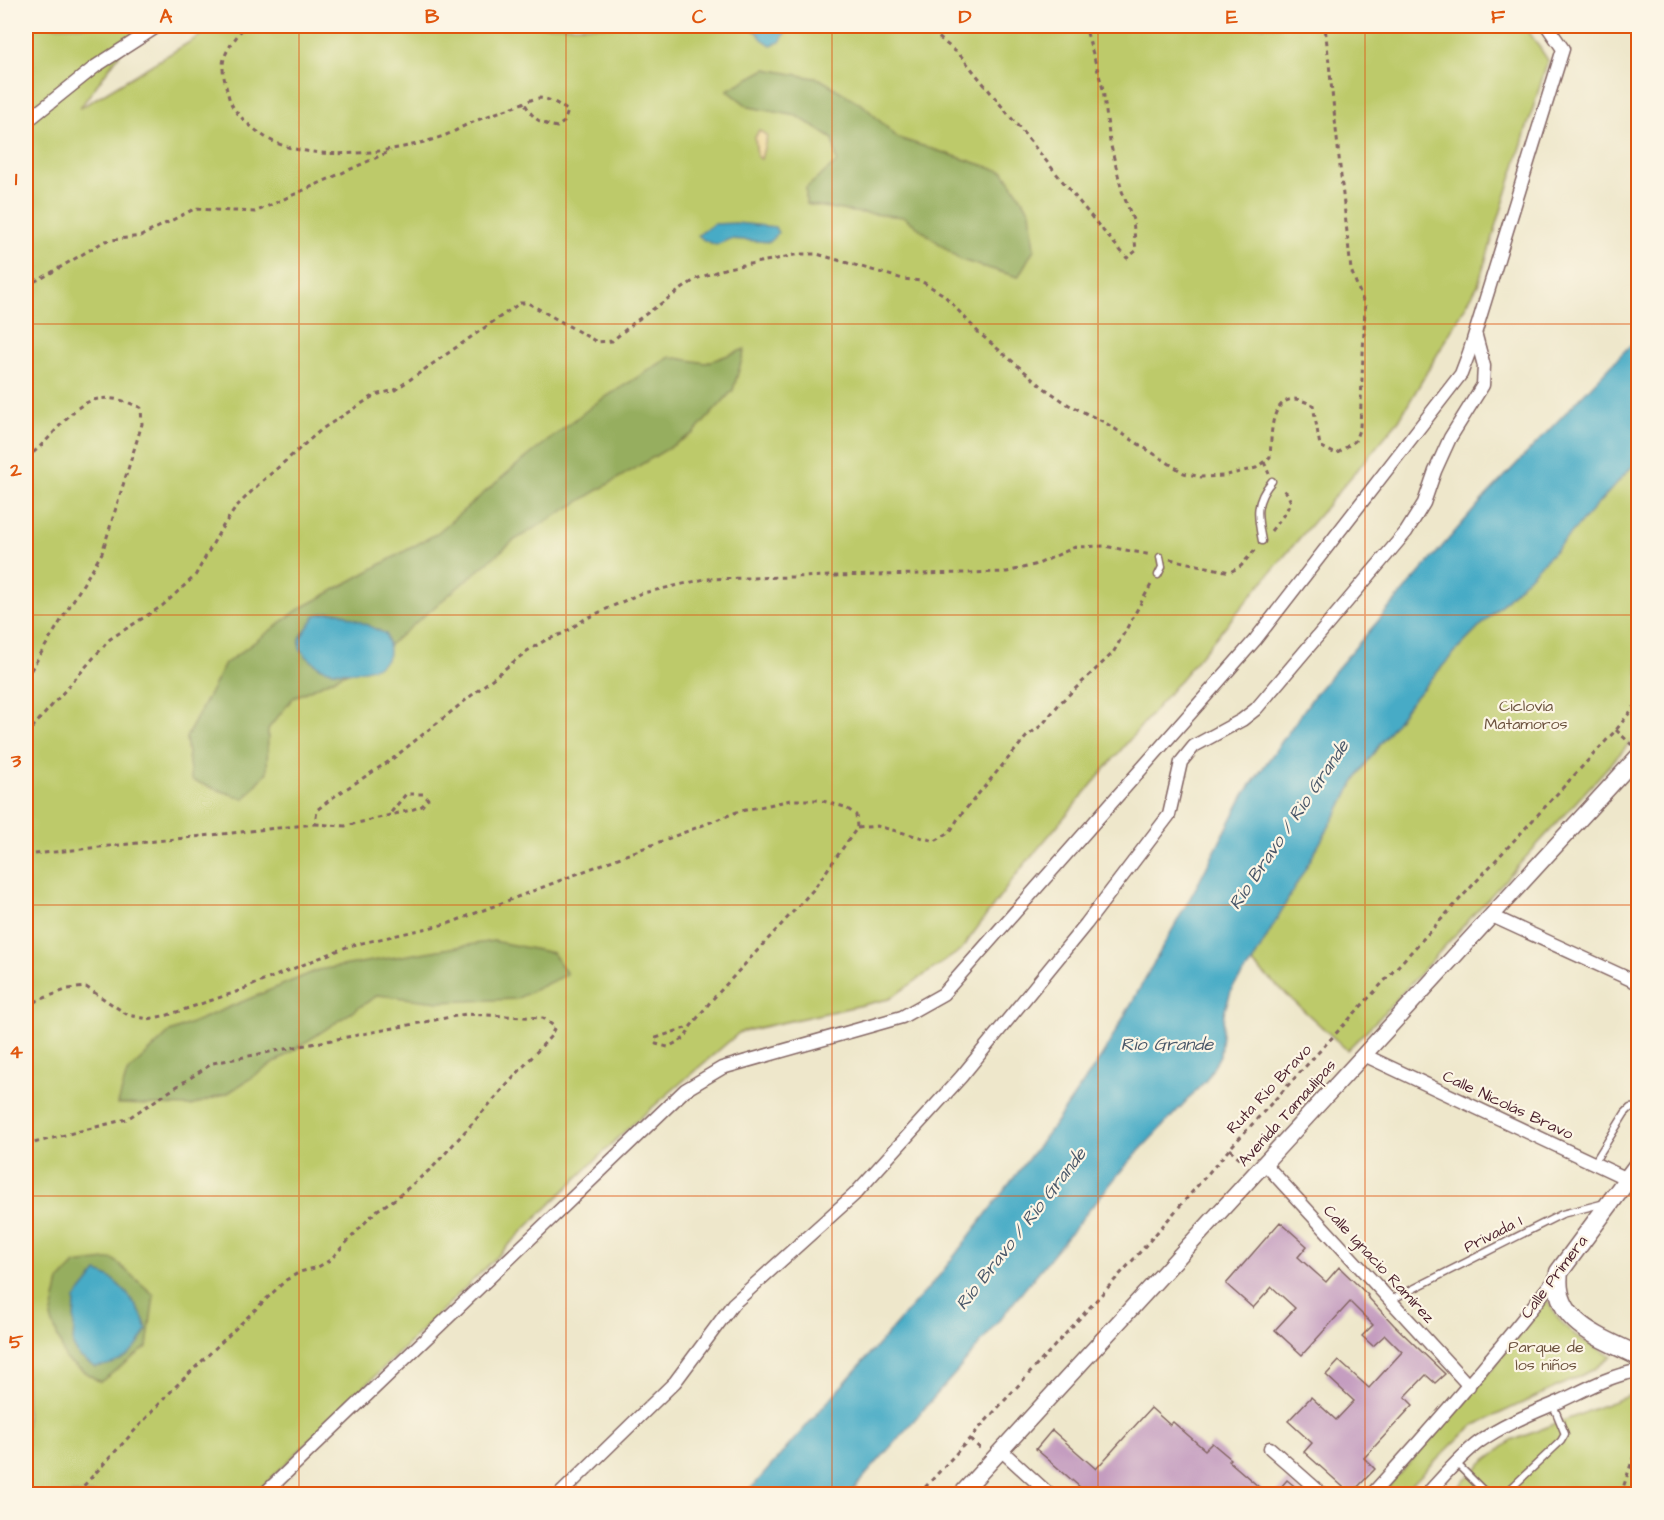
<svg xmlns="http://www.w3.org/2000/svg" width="1664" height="1520" font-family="'Architects Daughter',sans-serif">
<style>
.green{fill:#bdca6b;stroke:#84744b;stroke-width:1.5}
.forest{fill:#96ae5f;stroke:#706645;stroke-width:1.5}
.sand{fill:#eeda9e;stroke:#9c7c64;stroke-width:1.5}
.water{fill:#47abc6;stroke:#486578;stroke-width:1.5}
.building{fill:#c49dc0}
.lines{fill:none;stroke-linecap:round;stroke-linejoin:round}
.service-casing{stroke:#836563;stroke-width:9}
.minor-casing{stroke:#836563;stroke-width:15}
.tertiary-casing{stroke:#836563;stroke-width:18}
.secondary-casing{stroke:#836563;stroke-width:21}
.path{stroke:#836563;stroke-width:3;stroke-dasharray:4.5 4.5;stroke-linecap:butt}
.service{stroke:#fff;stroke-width:6}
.minor{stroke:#fff;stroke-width:12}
.tertiary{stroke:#fff;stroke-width:15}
.secondary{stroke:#fff;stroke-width:18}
.grid{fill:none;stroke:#e0560e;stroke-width:1.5;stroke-opacity:0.55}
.labels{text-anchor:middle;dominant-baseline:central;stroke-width:4.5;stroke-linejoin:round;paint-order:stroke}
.park-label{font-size:16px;fill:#6c523e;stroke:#fcf5e5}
.street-label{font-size:16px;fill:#4a1f2b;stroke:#fcf5e5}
.water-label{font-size:18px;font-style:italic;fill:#495769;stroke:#fcf5e5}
.neatline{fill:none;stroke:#e0560e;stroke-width:2}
.grid-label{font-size:20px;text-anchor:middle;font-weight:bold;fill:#e0560e}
</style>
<rect width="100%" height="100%" fill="#fcf5e5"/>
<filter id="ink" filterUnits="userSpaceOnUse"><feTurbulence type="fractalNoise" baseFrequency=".0167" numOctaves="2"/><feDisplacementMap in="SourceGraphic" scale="12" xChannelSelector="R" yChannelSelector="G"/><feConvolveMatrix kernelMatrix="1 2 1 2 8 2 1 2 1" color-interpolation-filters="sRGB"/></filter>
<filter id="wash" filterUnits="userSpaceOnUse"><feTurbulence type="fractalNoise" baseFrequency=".008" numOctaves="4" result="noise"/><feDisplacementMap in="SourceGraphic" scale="24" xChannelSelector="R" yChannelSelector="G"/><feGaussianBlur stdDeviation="1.35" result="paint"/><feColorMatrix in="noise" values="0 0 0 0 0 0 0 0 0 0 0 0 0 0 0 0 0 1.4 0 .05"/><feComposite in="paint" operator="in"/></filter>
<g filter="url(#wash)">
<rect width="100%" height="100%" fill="#eee7cb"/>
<!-- green -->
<g class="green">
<path d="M26,26h114l-60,82 136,-82h1309l23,34 -70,225 -79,135 -380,451 -58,79 -72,49 -149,33 -115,99 -370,363h-229z"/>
<path d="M1638,460v274l-255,280 -36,36 -95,-87 108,-191 49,-68 46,-52 109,-111z"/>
<path d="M1547,1300c16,32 35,41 65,56l-19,14 -118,55 -15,12 -58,57h-21l86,-94z"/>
<path d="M1638,1392v102h-187l31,-31 29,-22z"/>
</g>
<!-- forest -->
<g class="forest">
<path d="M766,69l54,10 43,26 35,33 106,34 26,39 4,38 -16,28 -57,-17 -57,-43 -51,-5 -47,-8v-16l31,-26 -4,-23 -36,-23 -48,-9 -22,-17z"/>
<path d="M745,349l-12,41 -39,43 -181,108 -125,105 -32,22 -63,30 -25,31 -1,43 -23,27 -53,-19 -5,-42 39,-74 73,-54 138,-76 76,-65 84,-66 74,-46 36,6z"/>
<path d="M493,941l60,12 14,21 -51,25 -77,3 -61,-7 -150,98 -37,13 -73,-2 9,-31 43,-41 148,-62z"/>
<path d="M113,1259l41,36 -7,52 -47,35 -34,-22 -15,-42 8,-37 16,-17z"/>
</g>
<!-- sand -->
<path class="sand" d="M759,130l8,6 -6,23 -4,-3 -2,-18z"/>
<!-- water -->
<g class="water">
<path d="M743,26h46l-9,16 -9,3 -9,-6 -5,-7z"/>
<path d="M736,223l39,4 3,6 -8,9 -40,-3 -14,6 -12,-5 -6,-5 16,-11z"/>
<path d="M1638,337v123l-74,81 -109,111 -46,52 -49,68 -108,191 -20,25 -8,25 -4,42 -13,24 -82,87 -165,202 -111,126h-105l11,-10 184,-208 115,-151 48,-69 98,-176 44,-85 72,-102 169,-196z"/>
<path d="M330,612h10l46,22c1,7 5,17 2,23 -9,16 -47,17 -63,12 -8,-2 -21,-14 -25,-21 -1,-3 0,-7 0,-10l16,-23z"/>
<path d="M97,1272c20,4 46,38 50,58 -12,24 -26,35 -52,37l-16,-11 -6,-10 2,-47z"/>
</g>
<g id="blocks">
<!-- building -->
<g class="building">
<path d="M1280,1222l27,24 -9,11 28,25 13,-15 29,28 -1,1 27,29 51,49 -10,9 -9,-8 -21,22 8,8 -49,53 11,11 -24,25 -47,-42 8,-9 -24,-22 23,-24 25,23 18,-19 -28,-26 13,-14 30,27 33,-36 -17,-17 -12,11 -11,-10 11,-11 -23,-23 -48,53 -27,-25 20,-22 -23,-21 -19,21 -27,-24z"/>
<path d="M1151,1408l19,17 3,-3 32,28 7,-7 19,16 -2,2 38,33h-179l-52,-45 16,-19 44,39z"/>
<path d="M1287,1480l17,14h-29z"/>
</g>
</g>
</g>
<g filter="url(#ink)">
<use href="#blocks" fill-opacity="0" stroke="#836563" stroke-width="1.5"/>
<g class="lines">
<!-- service casing -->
<g class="service-casing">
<g id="service">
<path d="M1262,541c-5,-25 -8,-39 10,-60"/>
<path d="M1158,575l4,-8 -2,-10"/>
<path d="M1594,1163l31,-50 5,-5 8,-1"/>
<path d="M1391,1300l171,-86 43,-11"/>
<path d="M1456,1463l31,31"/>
<path d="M1505,1494l56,-53 4,-7 -12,-29"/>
</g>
</g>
<!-- minor casing -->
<g class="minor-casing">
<g id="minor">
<path d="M26,122l70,-56 62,-40"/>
<path d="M1492,916l146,67"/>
<path d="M1364,1055l274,129"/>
<path d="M1265,1164l204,222"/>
<path d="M1270,1448l52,46"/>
<path d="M1002,1451l47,43"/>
<path d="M264,1494l421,-404 37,-22 180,-51 41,-23 312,-354 206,-266 8,-21 94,-304 -16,-23"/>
<path d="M560,1494l115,-112 58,-78 121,-109 107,-118 125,-153 83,-109 12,-53 13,-16 48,-26 14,-11 150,-177 18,-29 11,-32 15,-33 33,-53 1,-19 -8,-30"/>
<path d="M1372,1494c65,-71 128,-144 187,-221"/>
<path d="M1427,1494c17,-18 32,-37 52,-52 25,-18 54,-29 82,-41 25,-12 50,-26 77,-30"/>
</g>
</g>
<!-- tertiary casing -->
<g class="tertiary-casing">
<path id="tertiary" d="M961,1494l677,-738"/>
</g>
<!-- secondary casing -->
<g class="secondary-casing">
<path id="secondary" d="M1638,1165l-79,107c-7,51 42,65 79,84"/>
</g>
<!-- path -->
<g class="path">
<path d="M251,26l-8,2c-23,31 -24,32 -14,70 4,15 23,30 36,39 44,28 134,16 181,-2 9,-3 16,-9 25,-12 13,-6 28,-11 42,-16 8,-3 18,-8 26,-9 10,0 21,7 29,13l-4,11 -7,5c-18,-4 -24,-8 -33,-25"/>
<path d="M925,26l36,30 138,170 28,32 9,-7 -3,-31 -11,-29 -12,-49 -7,-53 -18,-63"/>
<path d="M26,285l16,-7 63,-37 36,-5 53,-27 61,3 136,-61"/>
<path d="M26,458c43,-30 50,-81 115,-50l1,16 -40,129 -76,125"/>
<path d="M1264,462l5,12"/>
<path d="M1271,531l14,-18 6,-11 -4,-9 -7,-5"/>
<path d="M1170,559l60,13 11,-6 16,-19"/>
<path d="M1616,730l16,15"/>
<path d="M26,735l84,-96 52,-33 33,-30 26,-47 16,-23 21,-21 64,-56 53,-34 20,-5 125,-87h8l69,39 15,-1 24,-20 60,-42 31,-11 50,-9 22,-5h18l86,25 18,2 23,14 35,38 65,55 25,17 35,17 80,51 17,4 22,-1 33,-8 14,-11c2,-18 -2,-56 24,-58 6,0 14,4 19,6l7,41 16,8 19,-13 5,-14 5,-121 -14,-36 -26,-244"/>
<path d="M315,824l30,2 66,-16 11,-4 6,-7 -5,-5h-17l-18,22"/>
<path d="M857,828l20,-2 58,15 15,-9 9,-15 68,-81 15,-11 18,-22 53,-50 39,-70"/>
<path d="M26,855l289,-31 2,-14 15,-12 59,-38 136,-109 17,-10 20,-8 21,-14 54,-25 66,-15 302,-7 31,-8 37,-17 29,-1 48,9"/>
<path d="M26,1005l42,-16 18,-2 42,28 20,4 20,-4 68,-23 113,-46 101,-23 287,-111 54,-12h28l26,7 11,8 1,13 -44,62 -102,111 -20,25 -6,12 -17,9 -12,-3v-6l35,-12"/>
<path d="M26,1145l101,-26 86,-56 253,-49 77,4 12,9 -5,10 -117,130 -38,32 -19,12 -46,49 -12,7 -18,5 -14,8 -111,107 -99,107"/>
<path d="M1230,1149l16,15"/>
<path d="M970,1439l12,11"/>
<path d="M1631,1467l7,3"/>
<path d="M919,1494l214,-234 99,-114 384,-416 22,-28"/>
<path d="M1621,1494l17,-51"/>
</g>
<!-- service -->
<use href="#service" class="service"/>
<!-- minor -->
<use href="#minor" class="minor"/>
<!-- tertiary -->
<use href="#tertiary" class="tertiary"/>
<!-- secondary -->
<use href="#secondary" class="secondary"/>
</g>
</g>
<!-- grid -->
<path class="grid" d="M299,26v1468M566,26v1468M832,26v1468M1098,26v1468M1365,26v1468M26,324h1612M26,615h1612M26,905h1612M26,1196h1612"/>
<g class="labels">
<!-- park labels -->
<g class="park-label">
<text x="1526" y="706">Ciclovía<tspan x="1526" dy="18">Matamoros</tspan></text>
<text x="1546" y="1347">Parque de<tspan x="1546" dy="18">los niños</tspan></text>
</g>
<!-- street labels -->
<g class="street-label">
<text transform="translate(1269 1089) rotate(-47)">Ruta Rio Bravo</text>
<text transform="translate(1508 1105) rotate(25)">Calle Nicolás Bravo</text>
<text transform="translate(1287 1113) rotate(-48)">Avenida Tamaulipas</text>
<text transform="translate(1493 1234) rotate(-27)">Privada 1</text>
<text transform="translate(1379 1264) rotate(47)">Calle Ignacio Ramírez</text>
<text transform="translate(1554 1277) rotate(-53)">Calle Primera</text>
</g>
<!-- water labels -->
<g class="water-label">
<text transform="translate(1289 825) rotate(-56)">Río Bravo / Rio Grande</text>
<text x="1167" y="1044">Rio Grande</text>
<text transform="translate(1021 1229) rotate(-52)">Río Bravo / Rio Grande</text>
</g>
</g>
<!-- margin -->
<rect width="1664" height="1520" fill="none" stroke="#fcf5e5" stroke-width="66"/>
<rect x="33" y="33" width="1598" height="1454" class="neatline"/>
<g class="grid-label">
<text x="166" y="23">A</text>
<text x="432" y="23">B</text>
<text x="699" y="23">C</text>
<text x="965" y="23">D</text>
<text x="1232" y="23">E</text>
<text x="1498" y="23">F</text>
<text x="16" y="185">1</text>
<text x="16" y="476">2</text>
<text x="16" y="767">3</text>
<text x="16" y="1058">4</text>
<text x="16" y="1348">5</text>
</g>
</svg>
